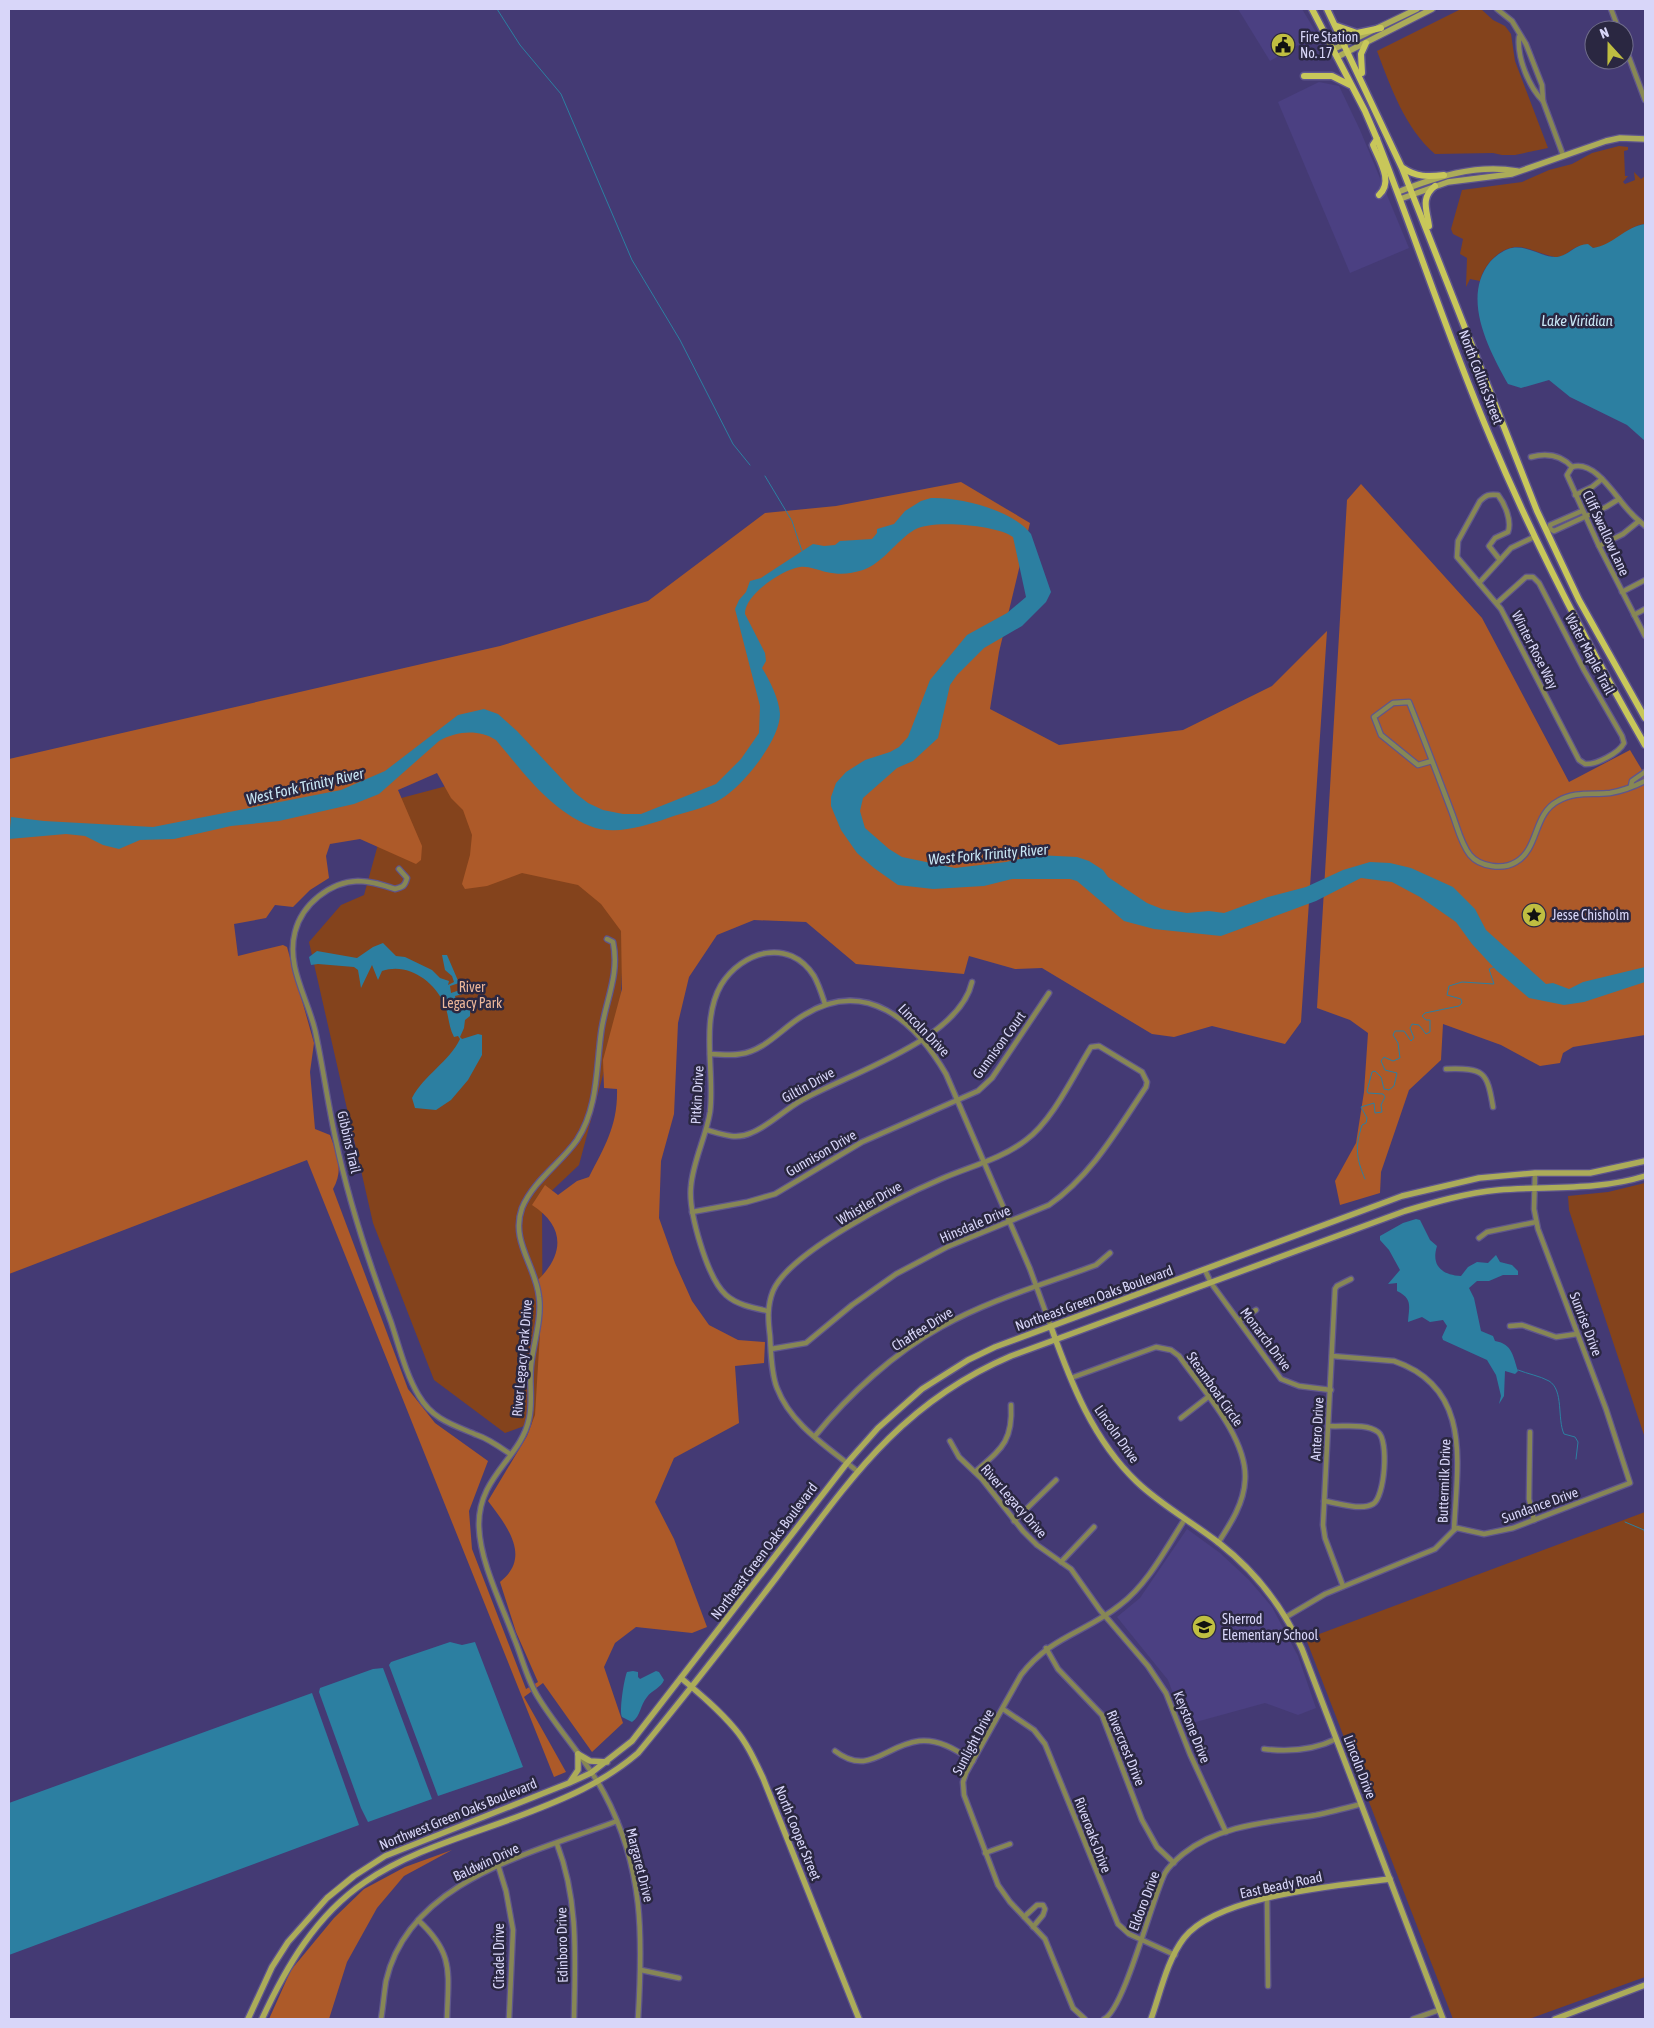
<svg xmlns="http://www.w3.org/2000/svg" width="1654" height="2028" font-family="'Asap Condensed',sans-serif">
<style>
.built{fill:#4b4082}
.green{fill:#84431c}
.forest{fill:#ad5a29;fill-rule:evenodd}
.water{fill:#2c7fa1}
.lines{fill:none;stroke-linecap:round;stroke-linejoin:round}
.stream{stroke:#2c7fa1;stroke-width:1}
.street-casing{stroke:#5f568c;stroke-width:7}
.secondary-casing{stroke:#5f568c;stroke-width:8}
.primary-casing{stroke:#5f568c;stroke-width:9}
.street{stroke:#878755;stroke-width:4.5}
.secondary{stroke:#acac59;stroke-width:5.5}
.primary{stroke:#c8c75a;stroke-width:6}
.labels{text-anchor:middle;dominant-baseline:central;stroke-width:5;stroke-linejoin:round;paint-order:stroke}
.poi-label{font-size:14px;fill:#d8d6f9;stroke:#2a2741;text-anchor:start}
.street-label{font-size:14px;fill:#d8d6f9;stroke:#2a2741}
.park-label{font-size:14px;fill:#edb79a;stroke:#2a2741}
.water-label{font-size:15px;font-style:italic;fill:#c9e7f5;stroke:#2a2741}
</style>
<rect width="100%" height="100%" fill="#443a74"/>
<!-- built -->
<g class="built">
<path d="M1238,9h64l15,25 -47,27z"/>
<path d="M1319,82l20,4 21,44 49,118 -59,25 -72,-171z"/>
<path d="M1187,1529l33,24 29,27 23,27 26,49 18,52 -18,7 -33,-12 -80,22 -17,-45 -51,-63 23,-19z"/>
</g>
<!-- green -->
<g class="green">
<path d="M1461,9h20l12,11 12,6 6,8 4,27 33,87 -33,7h-13l-9,-2 -58,1c-30,-26 -44,-66 -58,-103z"/>
<path d="M1619,146l9,1v3l-4,1 1,25h3l-5,6 2,2 10,-4 -1,-8 7,7 4,-3v48c-18,2 -27,18 -44,23 -8,3 -20,-3 -26,1 -6,3 -12,10 -20,9 -13,-2 -25,-10 -38,-10 -17,0 -34,19 -37,34l-10,-2 -4,8 1,-29 -7,-4 3,-15 -10,-5 -2,-5 11,-39 60,-8 27,-12 23,-6 20,-11z"/>
<path d="M488,775l122,114 14,46 -4,76 -41,154 -37,35 1,219 -38,14 -71,-53 -61,-157 -64,-281 32,-37 23,-10 26,-94z"/>
<path d="M1645,1183v255l-76,-228 -1,-14 40,-4z"/>
<path d="M1645,1512v465l-116,42h-76l-147,-380z"/>
</g>
<!-- forest -->
<g class="forest">
<path d="M961,482l69,41 -31,129 -9,57 69,36 124,-15 89,-44 55,-55 -26,391 -16,22 -73,-18 -38,11 -22,-3 -110,-66 -27,1 -46,-13 -5,18 -108,-10 -50,-42 -52,-2 -37,15 -28,42 -11,46 -4,91 -13,47 -2,57 16,45 17,38 17,24 29,15 27,2 -1,21 -29,3 4,57 -65,35 -19,44 19,37 33,88 -15,6 -56,-6 -21,16 -11,24 19,56 -31,29 -49,-69 -19,14 42,75 -12,5 -247,-617 -298,114v-515l491,-113 148,-45 117,-88 71,-7zM437,773l14,25 12,12 9,25 -2,20 -8,29 3,5 22,-3 35,-13 56,12 23,19 20,27 1,58 -19,71 1,28 13,1c1,36 -12,57 -28,88l-12,4 -19,14 -13,-10 -13,20c34,22 32,50 5,76l5,19 -7,115 -8,21 -39,65c19,25 44,56 12,81l16,50 22,50 -12,7 -54,-140 -3,-38 19,-50 -53,-38 -27,-34 -75,-200c11,-19 4,-35 -3,-54l-15,-6 -5,-57 4,-29 -27,-96 -4,-2 -45,11 -4,-32 32,-6 9,-13 18,2 17,-17 19,-12 -3,-22 4,-12 30,-5 56,25 5,-4 1,-14 -24,-56z"/>
<path d="M1361,484l121,134 87,164 61,-32 15,25v260l-72,12 -10,6 -3,10 -20,3 -39,-21 -58,-21 -2,36 -32,30 -28,82 -1,21 -40,12 -5,-24 21,-38 8,-51 4,-59 -18,-13 -33,-12 30,-508z"/>
<path d="M452,1850l-48,26 -27,32 -30,54 -18,57h-60l22,-49 43,-52 30,-29 41,-22z"/>
</g>
<!-- water -->
<g class="water">
<path d="M1645,224v217l-18,-16 -57,-28 -21,-17 -28,8 -13,-4c-19,-34 -47,-86 -18,-122 5,-6 15,-13 22,-14 16,-3 31,10 45,9 13,-2 18,-13 31,-13l5,4c20,-3 32,-21 52,-24z"/>
<path d="M931,498c29,-1 82,12 100,36l20,58 -5,10 -24,24 -38,22 -27,27 -7,10 -12,53 -25,23 -16,7 -34,30 -3,13 5,17 24,21 13,8 53,11 51,-6 31,-7 40,2 12,4 14,9 5,7 39,26 15,6 25,4 22,-2 15,2 44,-16 38,-10 37,-17 27,-8 20,1 21,5 42,19 22,22 11,21 60,54 7,-1 16,6 14,-7 62,-15v15l-61,20 -20,3 -35,-7 -33,-28 -24,-26 -16,-22 -36,-25 -28,-15 -31,-4 -45,23 -95,35 -67,-7 -30,-8 -47,-40 -7,-2h-58l-28,7 -51,3 -35,-4 -24,-17 -17,-15 -16,-23 -10,-24v-9l5,-14 10,-11 19,-12 25,-8 9,-5 9,-10 22,-57 37,-45 40,-22 19,-16 -13,-60c-15,-12 -83,-18 -99,-7 -18,11 -31,33 -51,40 -13,4 -23,5 -37,2 -9,-2 -17,-6 -26,-5 -17,2 -56,28 -55,47l20,39 1,8 -4,7c8,13 17,31 18,46 0,26 -37,72 -59,85 -15,9 -36,13 -53,19 -23,8 -54,18 -78,8 -41,-17 -66,-53 -94,-86 -18,-11 -39,-9 -57,1l-60,53 -25,10 -75,17 -48,5 -57,13 -34,1 -21,9 -16,-4 -18,-9 -19,-2 -57,5 2,-22 33,4 109,6 188,-37 44,-19 73,-56 26,-6 14,5 19,17 58,62 13,10 15,7 20,4h18l75,-30 25,-25 18,-26 1,-27 -25,-97 4,-9 7,-8 4,-11 11,-3 52,-34 11,2 11,-1 5,-4 32,-2 5,-6v-4l17,-5 11,-13 16,-10z"/>
<path d="M383,943l13,13 9,1 27,13 8,8 9,3 -1,4 6,-3 -2,-6 -7,-6 -3,-15h5l12,28 -9,3 1,7 9,-3 3,4 -8,2 3,14 12,-5v11l-5,4 -1,8 -4,9 2,2 16,-5 4,1v20l-14,25 -17,20 -15,10 -21,-2 -3,-10c12,-23 37,-36 48,-59l-2,-3 -4,1c-6,-11 -5,-23 -10,-34 -11,-23 -37,-41 -62,-32l-4,9 -6,-15 -11,23 -3,-18 -4,-3 -36,-3 -7,1 -2,-8 8,-6 40,7 16,-11z"/>
<path d="M1416,1219l4,1 10,20 7,6c-6,19 4,29 24,30l7,-9 9,-5 11,1 8,-8 4,7 12,3 6,6v4h-15l-14,6h-12l-8,7 5,10 7,33 12,5 2,5c18,3 18,16 23,30l-3,3 -10,-3 -1,25 -5,8 2,-8 -5,-21 -9,-15 -44,-20 -1,-3 5,-11 -4,-6 -13,2 -8,-5 -14,5c1,-16 5,-23 -11,-31v-8l-9,1 12,-14 -11,-20 -9,-10v-4l23,-13z"/>
<path d="M450,1642l12,3 13,-3 48,125 -85,29 -49,-131 2,-3z"/>
<path d="M383,1668l49,131 -64,23 -7,-14 -42,-116 1,-4 53,-19z"/>
<path d="M633,1671l5,1v5l2,2 16,-8 3,1 5,8c-3,8 -12,10 -17,17 -7,8 -6,19 -15,25l-10,-5c-3,-6 2,-38 5,-45z"/>
<path d="M312,1693l47,132 -350,130v-152z"/>
</g>
<g class="lines">
<!-- stream -->
<g class="stream">
<path d="M497,9l23,36 41,49 71,166 48,80 53,104 17,21"/>
<path d="M765,476l27,45 10,30"/>
<path d="M1365,1179c-9,-21 -10,-32 -3,-54l4,-2 1,-5 -6,-11 13,-4 1,10 7,-1 -1,-7 4,-8 -2,-3 -15,-1 -1,-2 5,-19 3,-1 6,6 3,12 5,1 5,-4 3,-13 -12,-3 -4,-9 3,-4 9,4 7,-3 -2,-15 -5,-8 2,-4h9l7,10 3,-3 -4,-10 2,-4 7,1 7,9 4,-2v-12h-4l-4,-4 3,-3 34,-7 3,-3 -1,-4 -14,-4 2,-9 13,-4 32,2 -5,-15 5,-2"/>
<path d="M1518,1370c10,4 22,6 31,11 15,9 8,38 15,53l11,3 3,5 -2,17"/>
<path d="M1625,1522l19,8 1,4"/>
</g>
<!-- street casing -->
<g class="street-casing">
<g id="street">
<path d="M1497,9l15,12 14,23 16,41 1,16 20,54"/>
<path d="M1611,9l8,21"/>
<path d="M1519,37c-2,21 10,50 24,64"/>
<path d="M1624,44l21,56"/>
<path d="M1531,457c15,-4 30,-2 41,10"/>
<path d="M1572,467l-5,8 32,71 46,90"/>
<path d="M1572,467c24,-8 45,33 59,46 4,5 10,9 14,13"/>
<path d="M1575,495l17,-8 10,-8"/>
<path d="M1550,529l4,2 52,-24 13,-8"/>
<path d="M1550,529v-4l32,-14"/>
<path d="M1599,546l24,-12 16,-13"/>
<path d="M1479,583l32,-35 23,-11"/>
<path d="M1622,592l23,-12"/>
<path d="M1497,603l29,-26h7l6,6 45,87 38,66 2,7c-5,10 -28,22 -39,21l-6,-4 -78,-151 -44,-52 1,-16 22,-40c6,-6 9,-7 18,-6 7,9 14,26 10,37l-13,6 -6,8 11,14"/>
<path d="M1634,615l11,-6"/>
<path d="M1432,761l-14,4 -37,-30 -7,-18 19,-14 16,-1c15,37 29,74 43,111 5,13 9,31 18,42 10,12 33,15 46,7 23,-13 17,-48 42,-61 17,-10 34,-6 52,-8 12,-2 25,-7 35,-12"/>
<path d="M1631,786l1,-5 13,-9"/>
<path d="M399,869l8,9c-2,8 -4,9 -12,11 -12,-4 -24,-8 -37,-8 -28,1 -56,23 -63,51 -9,34 12,65 20,98 8,37 13,75 21,111 13,62 33,122 55,181 8,24 15,53 28,74 14,24 35,29 58,39 12,4 23,12 33,19"/>
<path d="M607,939l6,3c7,34 -8,59 -12,91 -5,37 -3,75 -24,107 -16,23 -44,41 -55,68 -12,33 14,58 17,89 3,23 -6,47 -8,69 -2,17 2,36 -2,53 -8,39 -52,58 -50,108 1,35 23,78 35,111 8,19 13,42 24,59 20,33 48,62 66,96 40,75 39,144 34,226"/>
<path d="M710,1054c10,0 20,2 30,0 25,-3 43,-27 64,-39 62,-38 111,6 142,59l84,195 21,58"/>
<path d="M1446,1069c38,-1 41,2 47,38"/>
<path d="M707,1130c14,4 29,10 44,3 18,-7 33,-23 51,-33 48,-27 157,-60 170,-118"/>
<path d="M692,1212l55,-10 28,-8 87,-52 116,-51 14,-13 57,-85"/>
<path d="M1479,1238l8,-6 49,-10"/>
<path d="M1205,1270l6,13 70,96 18,7 32,4"/>
<path d="M768,1311c-14,-3 -31,-6 -42,-16 -19,-17 -38,-84 -35,-109 2,-25 15,-49 19,-74 5,-39 -10,-91 11,-127 21,-34 68,-48 93,-9 5,9 8,19 11,28"/>
<path d="M1239,1321l17,-11"/>
<path d="M1510,1326l12,-1 34,12 21,-3"/>
<path d="M771,1349l35,-6 46,-38 44,-31 51,-27 102,-42c43,-30 68,-75 97,-118l1,-5 -5,-10 -43,-26 -8,1c-18,29 -38,73 -65,93 -24,19 -58,27 -85,39 -40,17 -152,73 -168,112 -6,15 -5,29 -3,45 1,16 1,37 7,52 14,37 51,59 80,83"/>
<path d="M1071,1378l85,-31 15,3 8,6c23,33 69,82 66,124 -1,23 -14,43 -27,63"/>
<path d="M1181,1418l27,-21"/>
<path d="M1530,1432l-1,67 5,21"/>
<path d="M815,1436c34,-42 79,-83 126,-109 48,-27 104,-43 155,-62l14,-12"/>
<path d="M950,1441l9,16 23,22 41,52 14,14 34,24 29,41 48,56 18,27 24,61 36,78"/>
<path d="M975,1472c26,-23 38,-30 36,-67"/>
<path d="M1324,1501c14,2 37,10 49,3 12,-7 16,-64 5,-72 -12,-9 -35,-5 -49,-6"/>
<path d="M1014,1521l42,-41"/>
<path d="M1454,1530l3,-2 27,6 29,-6 117,-45 -24,-74 -68,-180 -4,-20 1,-36"/>
<path d="M1061,1562l33,-35"/>
<path d="M1343,1586l-18,-48 -2,-13 12,-236 2,-3 14,-7"/>
<path d="M1286,1617l39,-23 110,-45 19,-19c3,-66 19,-142 -60,-169l-62,-5"/>
<path d="M1046,1648l12,21 44,46 40,105 15,27 17,16"/>
<path d="M1003,1709l31,21 11,14 73,180 11,10 46,21"/>
<path d="M1264,1749c25,3 50,1 72,-10"/>
<path d="M835,1751c34,26 50,-6 84,-10 21,-2 37,9 54,20"/>
<path d="M557,1844c22,57 18,115 17,175"/>
<path d="M985,1853l25,-9"/>
<path d="M498,1865l8,26 7,39 -4,89"/>
<path d="M1267,1898l1,88"/>
<path d="M1024,1917l13,-12h6l2,4 -2,6 -10,12"/>
<path d="M418,1920c37,34 30,53 29,99"/>
<path d="M641,1970l38,8"/>
<path d="M381,2019c2,-12 3,-25 5,-38 23,-101 147,-128 231,-160"/>
<path d="M1085,2019l-12,-11 -28,-69 -35,-37 -12,-17 -34,-90 -1,-13 3,-9 55,-98c30,-39 64,-42 99,-70 28,-21 46,-57 65,-86"/>
<path d="M1104,2019c20,-9 48,-120 61,-146 4,-7 12,-14 18,-19 37,-30 89,-32 133,-39 15,-3 30,-7 45,-11"/>
<path d="M1413,2019l26,-9"/>
</g>
</g>
<!-- secondary casing -->
<g class="secondary-casing">
<g id="secondary">
<path d="M1334,49l83,-40"/>
<path d="M1337,57l95,-48"/>
<path d="M1398,192c38,-15 77,-28 119,-21"/>
<path d="M1400,199l48,-17 64,-8 94,-33 14,-3 25,1"/>
<path d="M1051,1327c20,56 42,113 86,155 24,23 55,40 82,61 36,28 64,64 83,106l141,370"/>
<path d="M681,1678c19,16 38,32 54,51 12,14 20,32 28,49l96,241"/>
<path d="M578,1754l12,7 17,1"/>
<path d="M570,1782l8,-12v-16"/>
<path d="M248,2019l24,-52 16,-25 39,-44 27,-22 31,-20 184,-73 22,-10 41,-32 215,-278 31,-35 44,-39 46,-29 27,-13 407,-151 77,-18 56,-5h55l55,-12"/>
<path d="M262,2019c24,-52 54,-104 103,-137 46,-32 105,-47 157,-67 42,-16 81,-32 116,-62 47,-57 93,-116 138,-175 71,-94 122,-174 235,-222l394,-145c30,-9 61,-18 93,-21 50,-4 99,1 147,-14"/>
<path d="M1151,2019c9,-25 16,-59 33,-81 34,-43 153,-52 206,-59"/>
<path d="M1555,2019l90,-34"/>
</g>
</g>
<!-- primary casing -->
<g class="primary-casing">
<g id="primary">
<path d="M1312,9l53,102 12,28c39,99 72,202 114,300 44,105 97,207 154,306"/>
<path d="M1327,9l75,159 135,343 42,89 66,118"/>
<path d="M1337,26l20,7 24,-5"/>
<path d="M1362,73l-1,-19 5,-11"/>
<path d="M1304,76h28l18,9"/>
<path d="M1377,139l-4,6c6,15 21,37 6,50"/>
<path d="M1403,168c13,9 25,9 41,7"/>
<path d="M1429,226c-2,-16 -9,-28 6,-40"/>
</g>
</g>
<!-- street -->
<use href="#street" class="street"/>
<!-- secondary -->
<use href="#secondary" class="secondary"/>
<!-- primary -->
<use href="#primary" class="primary"/>
</g>
<!-- icons -->
<defs>
<g id="civic-disc" transform="scale(1.25)"><circle r="9.5" fill="#bfbe41" stroke="#2a2741"/><path d="M-.6-6.5H3V-4.5H.6V-3L4-1V1h2V6H-6V1h2V-1L-.6-3ZM-1.2 2.5V6h2.4V2.5Z" fill="#111"/></g>
<g id="sight-disc" transform="scale(1.25)"><circle r="9.5" fill="#bfbe41" stroke="#2a2741"/><path d="M0-6L1.8-2.2L6-1.7L2.9 1.2L3.7 5.4L0 3.3L-3.7 5.4L-2.9 1.2L-6-1.7L-1.8-2.2Z" fill="#111"/></g>
<g id="school-disc" transform="scale(1.25)"><circle r="9.5" fill="#bfbe41" stroke="#2a2741"/><path d="M0-5L7-2L0 1L-7-2ZM-4 1L0 2.5L4 1V4Q0 6-4 4Z" fill="#111"/></g>
</defs>
<g fill-rule="evenodd">
<use href="#civic-disc" x="1283" y="45"/>
<use href="#sight-disc" x="1534" y="915"/>
<use href="#school-disc" x="1204" y="1627"/>
</g>
<g class="labels">
<!-- poi labels -->
<g class="poi-label">
<text x="1300" y="37">Fire Station<tspan x="1300" dy="16">No. 17</tspan></text>
<text x="1552" y="915">Jesse Chisholm</text>
<text x="1222" y="1619">Sherrod<tspan x="1222" dy="16">Elementary School</tspan></text>
</g>
<!-- street labels -->
<g class="street-label">
<text transform="translate(1481 377) rotate(69)">North Collins Street</text>
<text transform="translate(1606 533) rotate(65)">Cliff Swallow Lane</text>
<text transform="translate(1535 650) rotate(63)">Winter Rose Way</text>
<text transform="translate(1590 654) rotate(62)">Water Maple Trail</text>
<text transform="translate(924 1030) rotate(46)">Lincoln Drive</text>
<text transform="translate(999 1045) rotate(-54)">Gunnison Court</text>
<text transform="translate(808 1085) rotate(-29)">Giltin Drive</text>
<text transform="translate(697 1095) rotate(-87)">Pitkin Drive</text>
<text transform="translate(349 1142) rotate(77)">Gibbins Trail</text>
<text transform="translate(821 1153) rotate(-30)">Gunnison Drive</text>
<text transform="translate(869 1203) rotate(-30)">Whistler Drive</text>
<text transform="translate(975 1224) rotate(-23)">Hinsdale Drive</text>
<text transform="translate(1094 1298) rotate(-20)">Northeast Green Oaks Boulevard</text>
<text transform="translate(1586 1324) rotate(69)">Sunrise Drive</text>
<text transform="translate(922 1329) rotate(-32)">Chaffee Drive</text>
<text transform="translate(1266 1339) rotate(53)">Monarch Drive</text>
<text transform="translate(522 1358) rotate(-85)">River Legacy Park Drive</text>
<text transform="translate(1215 1389) rotate(55)">Steamboat Circle</text>
<text transform="translate(1317 1429) rotate(-87)">Antero Drive</text>
<text transform="translate(1117 1434) rotate(55)">Lincoln Drive</text>
<text transform="translate(1444 1481) rotate(-88)">Buttermilk Drive</text>
<text transform="translate(1014 1501) rotate(49)">River Legacy Drive</text>
<text transform="translate(1540 1505) rotate(-20)">Sundance Drive</text>
<text transform="translate(764 1551) rotate(-53)">Northeast Green Oaks Boulevard</text>
<text transform="translate(1192 1727) rotate(68)">Keystone Drive</text>
<text transform="translate(973 1742) rotate(-62)">Sunlight Drive</text>
<text transform="translate(1126 1748) rotate(68)">Rivercrest Drive</text>
<text transform="translate(1360 1767) rotate(69)">Lincoln Drive</text>
<text transform="translate(458 1814) rotate(-22)">Northwest Green Oaks Boulevard</text>
<text transform="translate(798 1833) rotate(68)">North Cooper Street</text>
<text transform="translate(1093 1835) rotate(69)">Riveroaks Drive</text>
<text transform="translate(486 1862) rotate(-25)">Baldwin Drive</text>
<text transform="translate(640 1865) rotate(76)">Margaret Drive</text>
<text transform="translate(1281 1885) rotate(-12)">East Beady Road</text>
<text transform="translate(1144 1901) rotate(-69)">Eldoro Drive</text>
<text transform="translate(562 1945) rotate(-91)">Edinboro Drive</text>
<text transform="translate(499 1956) rotate(-90)">Citadel Drive</text>
</g>
<!-- park labels -->
<g class="park-label">
<text x="472" y="987">River<tspan x="472" dy="16">Legacy Park</tspan></text>
</g>
<!-- water labels -->
<g class="water-label">
<text x="1577" y="320">Lake Viridian</text>
<text transform="translate(305 786) rotate(-13)">West Fork Trinity River</text>
<text transform="translate(988 854) rotate(-5)">West Fork Trinity River</text>
</g>
</g>
<!-- border -->
<rect width="1654" height="2028" fill="none" stroke="#d8d6f9" stroke-width="20"/>
<!-- north arrow -->
<g transform="translate(1609 45) rotate(339)"><circle r="24" fill="#2a2741" stroke="#706d8b"/>
<path d="M0-4L9 19L0 12L-9 19Z" fill="#bfbe41"/>
<text y="-8" font-size="14" font-weight="bold" text-anchor="middle" fill="#d8d6f9">N</text>
</g>
</svg>
